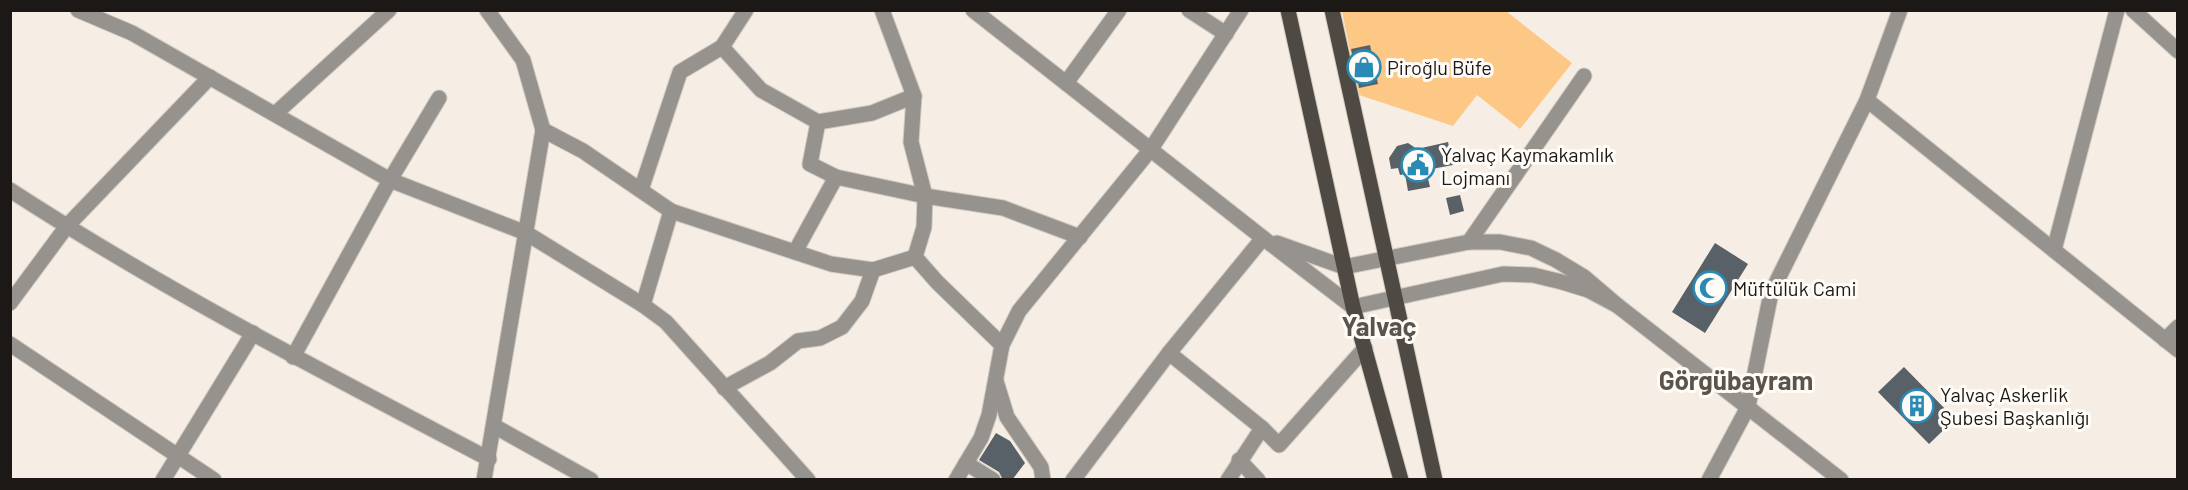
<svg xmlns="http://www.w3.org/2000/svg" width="2188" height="490" font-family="Barlow,sans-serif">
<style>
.green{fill:#fdc885}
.building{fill:#586167}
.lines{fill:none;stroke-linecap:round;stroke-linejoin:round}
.minor-casing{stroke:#d3ccc3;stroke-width:17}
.major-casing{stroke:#d3ccc3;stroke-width:17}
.minor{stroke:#96938f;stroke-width:15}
.major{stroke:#4e4942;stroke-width:15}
.labels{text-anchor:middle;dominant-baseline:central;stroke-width:6;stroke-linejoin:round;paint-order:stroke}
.poi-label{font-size:20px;fill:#1b1815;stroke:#fffcf8;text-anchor:start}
.district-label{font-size:26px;font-weight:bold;fill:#5a544c;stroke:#fffcf8}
</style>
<rect width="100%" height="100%" fill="#f6eee4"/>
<!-- green -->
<path class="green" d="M1342,11h164l66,52 -52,66 -43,-34 -24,31 -94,-31z"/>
<!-- building -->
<g class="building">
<path d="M1370,45l8,39 -19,4 -8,-39z"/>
<path d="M1448,142l5,23 -27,5 4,17 -22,4 -3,-17 -5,1 -2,-7 -7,1 -2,-11 8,-12 11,-3 9,6z"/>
<path d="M1460,195l4,16 -14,4 -4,-17z"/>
<path d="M1715,243l33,21 -43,69 -33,-21z"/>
<path d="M1904,367l51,52 -26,25 -51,-52z"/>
<path d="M996,433l14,8 15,22 -13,17h-9l-4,-8 -20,-12z"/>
</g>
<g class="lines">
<!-- minor casing -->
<g class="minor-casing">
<g id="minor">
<path d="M78,10l54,23 258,147 136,53 117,72 23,17 142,158"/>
<path d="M882,10l32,86 -3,46 14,54 -1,31 -9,30 22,25 65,63"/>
<path d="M973,10l290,228 90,69 150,-33 30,1 29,7 26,8 30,16"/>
<path d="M1189,10l37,24"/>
<path d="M2133,10l45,41"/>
<path d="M722,47l39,43 57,32 54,-9 42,-17"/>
<path d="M1066,83l53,-73"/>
<path d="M1867,100l311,250"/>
<path d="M275,114l114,-104"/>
<path d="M818,122l-8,42 26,13 89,19 78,12 77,29"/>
<path d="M543,130l40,21 88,60 160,53 42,6 42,-13"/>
<path d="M10,190c154,100 317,184 479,269"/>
<path d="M641,190l39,-118 42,-25 24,-37"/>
<path d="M1469,242l115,-166"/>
<path d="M1277,243l67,24 125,-25h31l31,6 25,12 28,17 34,29 223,174"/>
<path d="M2054,250l63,-240"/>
<path d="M795,252l41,-75"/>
<path d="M10,303l57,-77 143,-149"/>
<path d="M643,305l28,-94"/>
<path d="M2165,340l13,-13"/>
<path d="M10,344l204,136"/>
<path d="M1169,353l93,75 -34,52"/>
<path d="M293,357l97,-177 49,-82"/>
<path d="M996,381l11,36 34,50 2,13"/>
<path d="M724,388l46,-25 28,-22 22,-3 22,-11 20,-26 11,-31"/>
<path d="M494,426l97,54"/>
<path d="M1262,428l17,17 86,-97"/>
<path d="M1239,460l19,20"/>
<path d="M966,463l27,17"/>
<path d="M163,480l90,-147"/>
<path d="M484,480l59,-350 -20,-70 -36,-50"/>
<path d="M956,480l25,-42 8,-23 13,-70 17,-34 132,-162 90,-139"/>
<path d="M1073,480l96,-127 94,-115"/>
<path d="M1709,480l39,-73 23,-114 96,-193 33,-90"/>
</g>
</g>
<!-- major casing -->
<g class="major-casing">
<g id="major">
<path d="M1288,10l65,297 48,173"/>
<path d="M1332,10l103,470"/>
</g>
</g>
<!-- minor -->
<use href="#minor" class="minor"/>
<!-- major -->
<use href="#major" class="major"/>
</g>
<!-- icons -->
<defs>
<g id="shop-ring" transform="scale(1.725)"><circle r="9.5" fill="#fffcf8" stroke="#298bb5" stroke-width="1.5"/><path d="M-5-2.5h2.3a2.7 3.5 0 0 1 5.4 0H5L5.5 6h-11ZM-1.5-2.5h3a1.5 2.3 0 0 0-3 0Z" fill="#298bb5"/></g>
<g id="civic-ring" transform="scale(1.725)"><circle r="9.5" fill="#fffcf8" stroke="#298bb5" stroke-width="1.5"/><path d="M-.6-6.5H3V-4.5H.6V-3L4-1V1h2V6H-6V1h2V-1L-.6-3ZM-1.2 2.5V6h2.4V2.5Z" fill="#298bb5"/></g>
<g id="mosque-ring" transform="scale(1.725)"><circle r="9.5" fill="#fffcf8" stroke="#298bb5" stroke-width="1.5"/><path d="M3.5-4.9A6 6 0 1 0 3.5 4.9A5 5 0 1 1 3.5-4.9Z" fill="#298bb5"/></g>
<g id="building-ring" transform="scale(1.725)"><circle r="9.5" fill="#fffcf8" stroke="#298bb5" stroke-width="1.5"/><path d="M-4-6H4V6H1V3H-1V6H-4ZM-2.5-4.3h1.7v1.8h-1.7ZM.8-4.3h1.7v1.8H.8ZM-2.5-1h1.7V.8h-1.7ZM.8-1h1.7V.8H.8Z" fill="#298bb5"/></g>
</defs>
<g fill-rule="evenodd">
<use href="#shop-ring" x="1364" y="67"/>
<use href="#civic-ring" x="1418" y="165"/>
<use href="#mosque-ring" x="1710" y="288"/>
<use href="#building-ring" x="1917" y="406"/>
</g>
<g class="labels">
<!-- poi labels -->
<g class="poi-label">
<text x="1387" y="67">Piroğlu Büfe</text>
<text x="1441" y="154">Yalvaç Kaymakamlık<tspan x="1441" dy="23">Lojmanı</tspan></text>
<text x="1733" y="288">Müftülük Cami</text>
<text x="1940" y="394">Yalvaç Askerlik<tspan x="1940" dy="23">Şubesi Başkanlığı</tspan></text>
</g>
<!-- district labels -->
<g class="district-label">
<text x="1379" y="325">Yalvaç</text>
<text x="1736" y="379">Görgübayram</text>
</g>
</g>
<!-- border -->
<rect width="2188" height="490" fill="none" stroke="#1b1815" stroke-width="24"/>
</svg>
